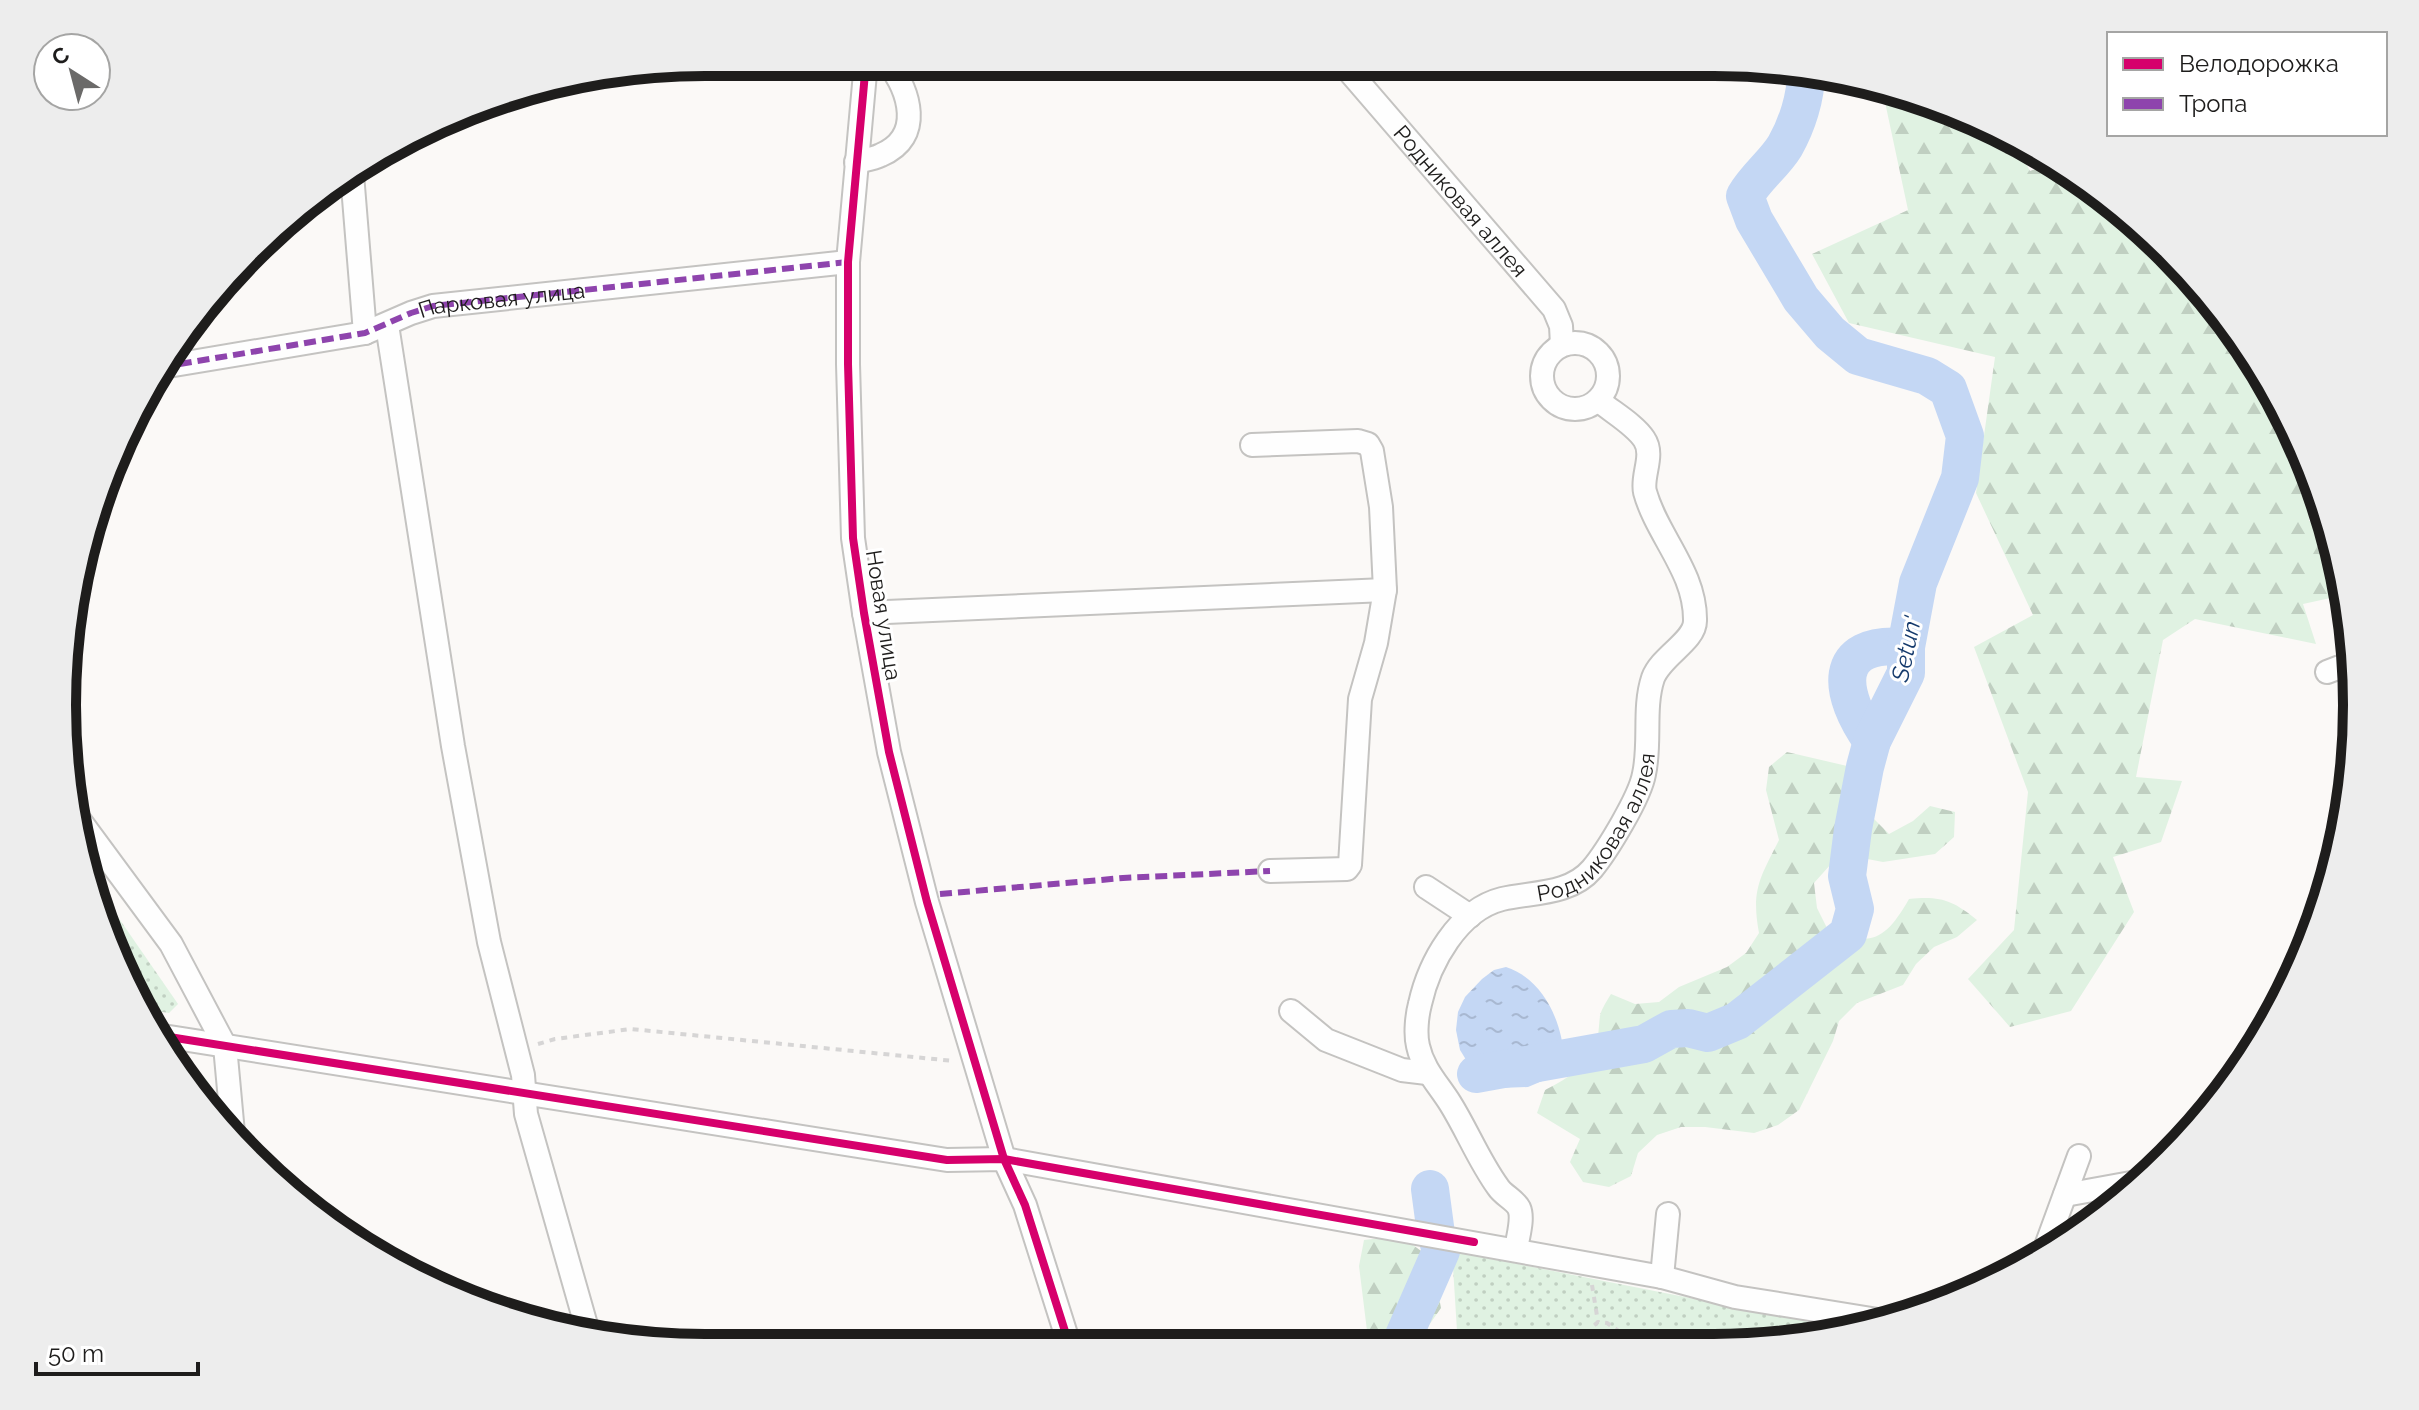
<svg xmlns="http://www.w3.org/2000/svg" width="2419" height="1410" font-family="Raleway,sans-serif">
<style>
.green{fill:url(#green-dots)}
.forest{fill:url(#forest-firs)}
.water{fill:url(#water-ripples)}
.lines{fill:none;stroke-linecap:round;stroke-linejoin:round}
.river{stroke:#c4d7f4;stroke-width:38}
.minor-casing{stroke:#c4c3c1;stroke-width:26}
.path{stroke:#d6d5d5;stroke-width:4;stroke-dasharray:6 6;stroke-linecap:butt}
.minor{stroke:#fefefe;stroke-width:22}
.quiet{stroke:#8e44ad;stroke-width:6;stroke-dasharray:12 6;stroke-linecap:butt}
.cycleway-casing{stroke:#fff;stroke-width:13}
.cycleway{stroke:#d6006c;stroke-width:8}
.labels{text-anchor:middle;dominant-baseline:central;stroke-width:6;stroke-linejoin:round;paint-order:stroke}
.street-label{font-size:22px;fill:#1e1d1c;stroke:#fff}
.water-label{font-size:24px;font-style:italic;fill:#163b6d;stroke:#fff}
.rim{fill:none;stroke:#1e1d1c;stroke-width:10}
</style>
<defs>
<pattern id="green-dots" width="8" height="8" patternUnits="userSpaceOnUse" patternTransform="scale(2)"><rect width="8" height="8" fill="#e0f2e2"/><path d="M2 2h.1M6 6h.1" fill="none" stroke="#c0cfc1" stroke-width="1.8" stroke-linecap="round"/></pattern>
<pattern id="forest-firs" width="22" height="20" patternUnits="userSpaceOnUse" patternTransform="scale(2)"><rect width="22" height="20" fill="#e0f2e2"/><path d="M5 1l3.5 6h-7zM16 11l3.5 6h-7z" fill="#c0cfc1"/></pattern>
<pattern id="water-ripples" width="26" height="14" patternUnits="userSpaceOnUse" patternTransform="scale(2)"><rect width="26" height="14" fill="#c4d7f4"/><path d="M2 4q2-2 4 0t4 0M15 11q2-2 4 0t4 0" fill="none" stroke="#a8b8d1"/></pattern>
</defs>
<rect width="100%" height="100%" fill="#fbf9f7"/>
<!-- green -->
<g class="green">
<path d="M91,878l87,126 -9,9 -20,-3 -53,-98z"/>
<path d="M178,1064c30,5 38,27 40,54l-23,-21z"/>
<path d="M1452,1251l395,78 -91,18h-298z"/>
</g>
<!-- forest -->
<g class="forest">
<path d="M1882,88l39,8 94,47 15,28 25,-9 16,8c30,25 73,54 99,82 60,65 121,151 147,237l-7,7 -1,25 19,2 17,56 1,19 -2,-3 -41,9 13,40 -121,-25 -32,21 -27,137 46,4 -21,61 -48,15 21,55 -63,99 -61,16 -42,-48 46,-49 14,-138 -54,-145 59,-32 -57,-122 19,-136 -146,-34 -37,-69 96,-44z"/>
<path d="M1787,752l73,17 12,48 17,17 24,-13 17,-15 25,6 -1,25 -19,17 -52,8 -26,-5 -26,7 -17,19 3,25 11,22c44,18 58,9 81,-31 32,-3 43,1 68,21l-20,17 -23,10 -18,17 -13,21 -46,18 -18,18 -6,20 -34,69 -21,15 -24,8 -49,-6h-24l-24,8 -19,18 -7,23 -22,11 -26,-5 -13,-20 10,-23 -43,-26 8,-23c23,-12 49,-26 53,-54 3,-24 -1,-19 13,-42l24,10 24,-2 20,-15 48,-20 19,-14 13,-20c-8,-43 1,-55 20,-93l-13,-50 3,-23z"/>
<path d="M1389,1237l24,8 19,14 9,49 -14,20 9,19h-67l-10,-81 5,-26z"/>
</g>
<!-- water -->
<path class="water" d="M1506,967c37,12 56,54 58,91l-17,21 -19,8 -28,1 -27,-17 -13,-21 -4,-20 2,-18 7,-15 17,-18 12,-9z"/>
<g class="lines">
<!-- river -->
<g class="river">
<path d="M1872,741c-33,-46 -43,-101 34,-94"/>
<path d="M1476,1074l168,-30 27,-15 17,-1 20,5 29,-12 111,-87 7,-25 -8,-33 6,-47 12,-62 7,-26 34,-68v-26l12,-64 42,-105 5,-42 -17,-47 -21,-13 -69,-20 -28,-23 -29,-34 -47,-79 -9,-24c11,-19 29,-32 40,-50 12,-21 21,-49 21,-73"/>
<path d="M1399,1347l42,-96 -5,-17 -6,-45"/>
</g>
<!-- minor casing -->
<g class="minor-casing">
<g id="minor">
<path d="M866,62l-18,200v102l5,174 11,75 25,139 38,150 77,257 21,46 45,142"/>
<path id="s1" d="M1342,63l212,246 7,17 1,19"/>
<path d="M856,162c8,-2 17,-3 25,-7 43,-18 29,-64 6,-93"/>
<path d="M352,174l13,159"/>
<path d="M387,325l66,421 36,196 34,133 3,39 62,218"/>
<circle cx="1575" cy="376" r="33"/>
<path d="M162,367l203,-34 46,-20 22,-7 415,-44"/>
<path d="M1252,445l106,-4 10,3 4,7 9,56 4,83 -9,53 -16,56 -10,166 -3,4 -77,2"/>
<path d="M864,613l521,-23"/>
<path d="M2327,672l26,-10"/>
<path d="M81,822l90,122 54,102 8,87"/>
<path d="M1426,887l44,29"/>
<path d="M1291,1011l35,29 76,30 25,3"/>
<path d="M163,1036l784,124 57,-1 658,118 73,20 149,24"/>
<path d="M2158,1168l7,-5"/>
<path d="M2065,1195l77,-14"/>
<path id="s2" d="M1516,1250c1,-11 8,-31 3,-42 -4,-8 -16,-13 -21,-21 -19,-26 -31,-57 -48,-84 -12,-19 -27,-34 -32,-57 -3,-12 -1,-31 2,-42 9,-41 38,-94 82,-105 30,-7 68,-4 90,-30 15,-18 48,-72 52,-95 7,-31 -1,-66 9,-96 8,-22 42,-37 42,-57 1,-49 -38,-85 -50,-129 -4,-16 10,-37 -1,-53 -10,-15 -32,-27 -46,-39"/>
<path d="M2042,1257l37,-101"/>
<path d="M1662,1277l6,-63"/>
</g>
</g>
<!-- path -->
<g class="path">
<path d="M538,1044l17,-5 76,-10 323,32"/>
<path d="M1592,1285l6,37"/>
<path d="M1586,1347l5,-19 7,-6 9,1 35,24"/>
<path d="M1716,1347c29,-11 41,-12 71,-6"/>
</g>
<!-- minor -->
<use href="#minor" class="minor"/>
<!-- quiet -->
<g class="quiet">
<path id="s3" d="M162,367l203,-34 46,-20 22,-7 415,-44"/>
<path d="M940,894l183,-16 147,-7"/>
</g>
<!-- cycleway casing -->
<g class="cycleway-casing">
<g id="cycleway">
<path d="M866,62l-18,200v102l5,174 11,75 25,139 38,150 77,257 21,46 45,142"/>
<path d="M163,1036l784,124 57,-1 470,83"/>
</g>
</g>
<!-- cycleway -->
<use href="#cycleway" class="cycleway"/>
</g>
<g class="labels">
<!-- street labels -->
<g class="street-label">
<text stroke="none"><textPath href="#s1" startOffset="182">Родниковая аллея</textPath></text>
<text stroke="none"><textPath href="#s3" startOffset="348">Парковая улица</textPath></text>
<text transform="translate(884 615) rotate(81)">Новая улица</text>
<text stroke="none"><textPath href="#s2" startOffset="548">Родниковая аллея</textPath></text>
</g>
<!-- water labels -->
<g class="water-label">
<text transform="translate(1906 649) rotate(-78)">Setun'</text>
</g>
</g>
<!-- crop -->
<path d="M0 0H2419V1410H0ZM705 76H1714A629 629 0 0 1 2343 705V705A629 629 0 0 1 1714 1334H705A629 629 0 0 1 76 705V705A629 629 0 0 1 705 76Z" fill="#ededed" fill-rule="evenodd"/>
<path class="rim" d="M705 76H1714A629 629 0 0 1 2343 705V705A629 629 0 0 1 1714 1334H705A629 629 0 0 1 76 705V705A629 629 0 0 1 705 76Z"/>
<!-- legend -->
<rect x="2107" y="32" width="280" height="104" fill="#ffffff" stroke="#a5a5a4" stroke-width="2"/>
<rect x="2123" y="58" width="40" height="12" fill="#d6006c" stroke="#a5a5a4" stroke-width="2"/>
<text x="2179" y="72" font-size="24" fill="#1e1d1c">Велодорожка</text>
<rect x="2123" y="98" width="40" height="12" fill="#8e44ad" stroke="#a5a5a4" stroke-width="2"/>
<text x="2179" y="112" font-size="24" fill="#1e1d1c">Тропа</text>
<!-- north arrow -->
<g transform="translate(72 72) rotate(324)"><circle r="38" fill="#ffffff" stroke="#a5a5a4" stroke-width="2"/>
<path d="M0-6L14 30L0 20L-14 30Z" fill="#6b6a69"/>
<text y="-12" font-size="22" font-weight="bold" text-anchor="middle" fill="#1e1d1c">С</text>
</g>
<!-- scale -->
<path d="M36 1362v12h162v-12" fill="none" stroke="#1e1d1c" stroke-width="4"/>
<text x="48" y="1362" font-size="24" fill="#1e1d1c" stroke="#ffffff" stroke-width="6" paint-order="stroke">50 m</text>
</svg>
